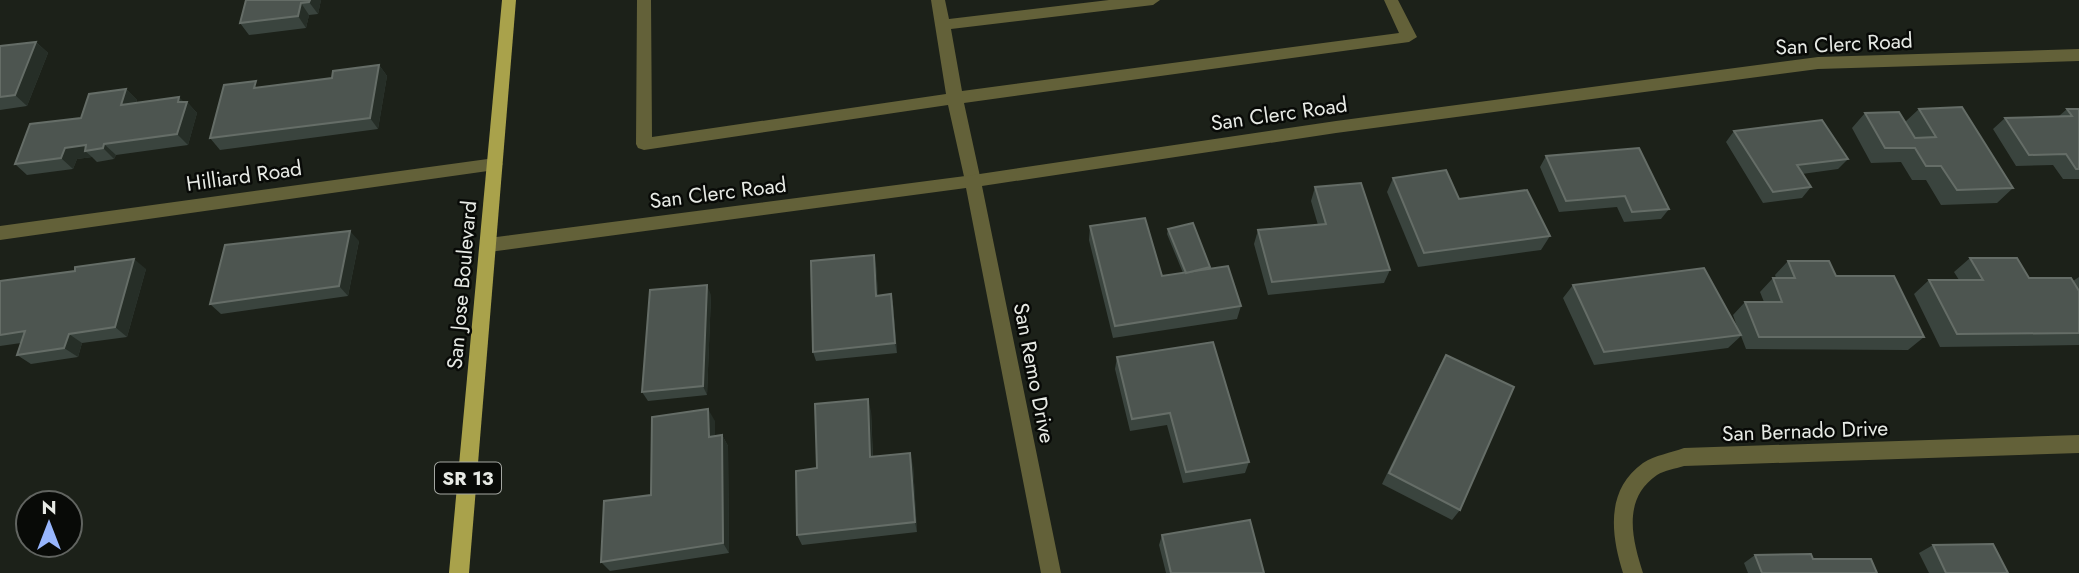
<svg xmlns="http://www.w3.org/2000/svg" width="2079" height="573" font-family="Jost,sans-serif">
<style>
.lines{fill:none;stroke-linecap:round;stroke-linejoin:round}
.service{fill:#636139;fill-rule:evenodd}
.minor{fill:#636139;fill-rule:evenodd}
.primary{fill:#a9a24b;fill-rule:evenodd}
.wall{fill:#3a443e}
.shaded-wall{fill:#262e27}
.building{fill:#4d5550;stroke:#656d67;stroke-width:2}
.labels{text-anchor:middle;dominant-baseline:central;stroke-width:5;stroke-linejoin:round;paint-order:stroke}
.shield{fill:#080a07;stroke:#a4a7a2;stroke-width:2}
.shield-label{font-size:19px;font-weight:bold;fill:#e7eae5}
.street-label{font-size:21px;fill:#e7eae5;stroke:#080a07}
</style>
<rect width="100%" height="100%" fill="#1c2119"/>
<g class="lines">
<!-- service -->
<path class="service" d="M637,0h14l1,137 294,-43 -15,-94h14l4,19 160,-19h51l-7,5 -202,24 11,62 437,-58 -15,-33h14l19,37 -8,5 -445,61 17,78 -2,5h-12l-2,-5 -17,-76 -304,45 -6,-2 -2,-4z"/>
<!-- minor -->
<g class="minor">
<path d="M2079,49v12l-261,8 -482,64 -354,53 79,387h-20l-75,-385 -477,64 -6,-2 -3,-5 3,-5 6,-2 484,-63 363,-54 482,-64z"/>
<path d="M495,158l8,6 -8,6 -495,70v-14z"/>
<path d="M2079,435v18l-395,13c-9,3 -19,4 -27,9 -35,24 -25,64 -14,98h-20c-12,-38 -18,-83 20,-110 12,-8 28,-10 41,-15z"/>
</g>
<!-- primary -->
<path class="primary" d="M502,0h14l-47,573h-20z"/>
</g>
<!-- wall -->
<g class="wall">
<path d="M321,0l-3,14 -9,1 -3,13 -57,7 -9,-12 5,-19z"/>
<path d="M36,42l12,11 -21,53 -27,4v-64z"/>
<path d="M379,65l8,11 -9,53 -158,21 -10,-12 51,-51 71,-9z"/>
<path d="M126,89l11,11 -1,3 51,-1 10,11 -9,32 -72,10 -2,4 -17,3 -5,-5 -15,2 -4,10 -46,6 -12,-11z"/>
<path d="M1919,109l94,79 -16,15 -56,2 -15,-25h-14l-11,-18 -30,1 -19,-35 13,-15 40,9z"/>
<path d="M2067,109h12v70h-16l-10,-14 -37,1 -23,-37 12,-11 54,-2z"/>
<path d="M1734,131l114,28 -10,10 -36,5 9,13 -9,11 -39,5 -37,-61z"/>
<path d="M1546,156l123,53 -8,10 -37,3 -7,-15 -58,5 -19,-45z"/>
<path d="M1393,178l66,21 91,37 -9,14 -123,17 -31,-75z"/>
<path d="M1315,187l75,83 -6,13 -116,12 -14,-51 4,-14 60,-5 -7,-24z"/>
<path d="M1090,226l72,50 21,-3 -16,-39 1,-5 42,40 31,37 -4,13 -124,19 -24,-98z"/>
<path d="M359,241l-11,55 -127,18 -11,-10z"/>
<path d="M1970,258l59,20 44,3 6,-4v68l-139,2 -26,-53 15,-14h30l-5,-8z"/>
<path d="M1788,261l48,15 88,61 -16,13 -162,-1 -5,-13 -13,12 -134,17 -31,-67 10,-13 166,47 -6,-17 12,-13h19l-4,-10 13,-14h3l-1,-3z"/>
<path d="M876,265l2,31 13,-2 2,10 4,49 -81,8 -3,-9z"/>
<path d="M146,269l-19,68 -45,6 -4,14 -47,7 -14,-9 4,-12 -21,3v-65z"/>
<path d="M711,295l-4,100 -59,6 -6,-9z"/>
<path d="M1446,355l14,155 -8,10 -70,-36 57,-117z"/>
<path d="M1117,357l132,105 -4,11 -62,10 -16,-58 -37,6 -15,-62z"/>
<path d="M871,411l2,46 40,8 4,67 -115,13 -5,-10 20,-67z"/>
<path d="M715,421v15l7,-1 6,11 1,107 -119,18 -9,-9 50,-67z"/>
<path d="M1162,535l102,38h-98l-7,-28z"/>
<path d="M1933,545l75,28h-79l-10,-20z"/>
<path d="M1755,555l58,4 64,14h-129l-4,-10z"/>
</g>
<!-- shaded-wall -->
<g class="shaded-wall">
<path d="M310,0h11l-3,14 -9,-12z"/>
<path d="M301,3l8,12 -3,13 -8,-12z"/>
<path d="M36,42l12,11 -21,53 -12,-11z"/>
<path d="M379,65l8,11 -9,53 -8,-11z"/>
<path d="M126,89l11,11 -5,16 -11,-11z"/>
<path d="M179,97l7,7 1,-2 10,11 -9,32 -11,-11 1,-32z"/>
<path d="M104,144l12,11 -2,4 -11,-11z"/>
<path d="M86,145l-1,6 7,6 -15,2 -4,10 -12,-11 4,-10z"/>
<path d="M350,231l9,10 -11,55 -9,-10z"/>
<path d="M874,255l2,10 3,41 -3,-10z"/>
<path d="M134,259l12,10 -19,68 -12,-10z"/>
<path d="M707,285l4,10 -4,100 -4,-9z"/>
<path d="M891,294l2,10 4,49 -2,-10z"/>
<path d="M69,334l13,9 -4,14 -14,-9z"/>
<path d="M868,399l3,12 2,58 -3,-12z"/>
<path d="M708,409l7,12v27l-6,-11z"/>
<path d="M722,435l6,11 1,107 -6,-10z"/>
<path d="M910,453l3,12 4,67 -2,-10z"/>
</g>
<!-- building -->
<g class="building">
<path d="M246,0h64l-1,2 -8,1 -3,13 -58,7z"/>
<path d="M36,42l-21,53 -15,2v-51z"/>
<path d="M379,65l-9,53 -160,20 14,-53 32,-4 -2,7 78,-10 1,-7z"/>
<path d="M126,89l-5,16 58,-8 -1,5h9l-10,32 -73,10 -1,4 -18,3 1,-6 -21,3 -4,10 -46,6 15,-40 51,-6 8,-24z"/>
<path d="M1962,107l51,81 -56,2 -16,-24h-15l-11,-18h-30l-20,-35 34,-1 16,26 21,-1 -17,-28z"/>
<path d="M2067,109h12v60h-3l-10,-15 -37,1 -24,-37 67,-2z"/>
<path d="M1822,120l26,39 -51,6 14,22 -38,5 -39,-61z"/>
<path d="M1639,148l30,61 -37,3 -7,-16 -59,5 -20,-45z"/>
<path d="M1446,170l13,29 68,-9 23,46 -126,17 -31,-75z"/>
<path d="M1361,183l29,87 -118,12 -14,-52 68,-6 -11,-37z"/>
<path d="M1145,218l17,58 66,-10 13,40 -126,20 -25,-100z"/>
<path d="M1193,223l17,44 -24,6 -18,-44z"/>
<path d="M350,231l-11,55 -129,18 15,-59z"/>
<path d="M874,255l2,41 15,-2 4,49 -82,9 -2,-91z"/>
<path d="M1970,258h47l12,20h42l8,13v42l-122,1 -28,-54h54z"/>
<path d="M134,259l-19,68 -46,7 -5,14 -47,7 8,-24 -25,4v-54l75,-10v-4z"/>
<path d="M1788,261h41l7,15h58l30,61h-165l-14,-35h37l-9,-24h22z"/>
<path d="M1704,268l37,67 -137,17 -31,-67z"/>
<path d="M707,285l-4,101 -61,6 8,-102z"/>
<path d="M1213,342l36,120 -63,10 -16,-59 -38,6 -15,-62z"/>
<path d="M1446,355l68,32 -54,123 -71,-37z"/>
<path d="M868,399l2,58 40,-4 5,69 -118,13 -1,-64 21,-3 -2,-64z"/>
<path d="M708,409l1,28 13,-2 1,108 -122,19 3,-61 47,-6 1,-78z"/>
<path d="M1250,520l14,53h-93l-9,-38z"/>
<path d="M1993,544l15,29h-62l-13,-28z"/>
<path d="M1811,554l2,5h58l6,14h-115l-7,-18z"/>
</g>
<g class="labels">
<!-- shield labels -->
<rect class="shield" x="435" y="462.5" width="66" height="31" rx="5"/>
<g class="shield-label">
<text x="468" y="478">SR 13</text>
</g>
<!-- street labels -->
<g class="street-label">
<text transform="translate(1844 44) rotate(-3)">San Clerc Road</text>
<text transform="translate(1279 114) rotate(-8)">San Clerc Road</text>
<text transform="translate(244 176) rotate(-8)">Hilliard Road</text>
<text transform="translate(718 193) rotate(-7)">San Clerc Road</text>
<text transform="translate(462 285) rotate(-85)">San Jose Boulevard</text>
<text transform="translate(1034 373) rotate(79)">San Remo Drive</text>
<text transform="translate(1805 431) rotate(-2)">San Bernado Drive</text>
</g>
</g>
<!-- north arrow -->
<g transform="translate(49 524)"><circle r="33" fill="#080a07" stroke="#616460" stroke-width="2"/>
<path d="M0-5L12 26L0 18L-12 26Z" fill="#97b6fd"/>
<text y="-10" font-size="19" font-weight="bold" text-anchor="middle" fill="#e7eae5">N</text>
</g>
</svg>
